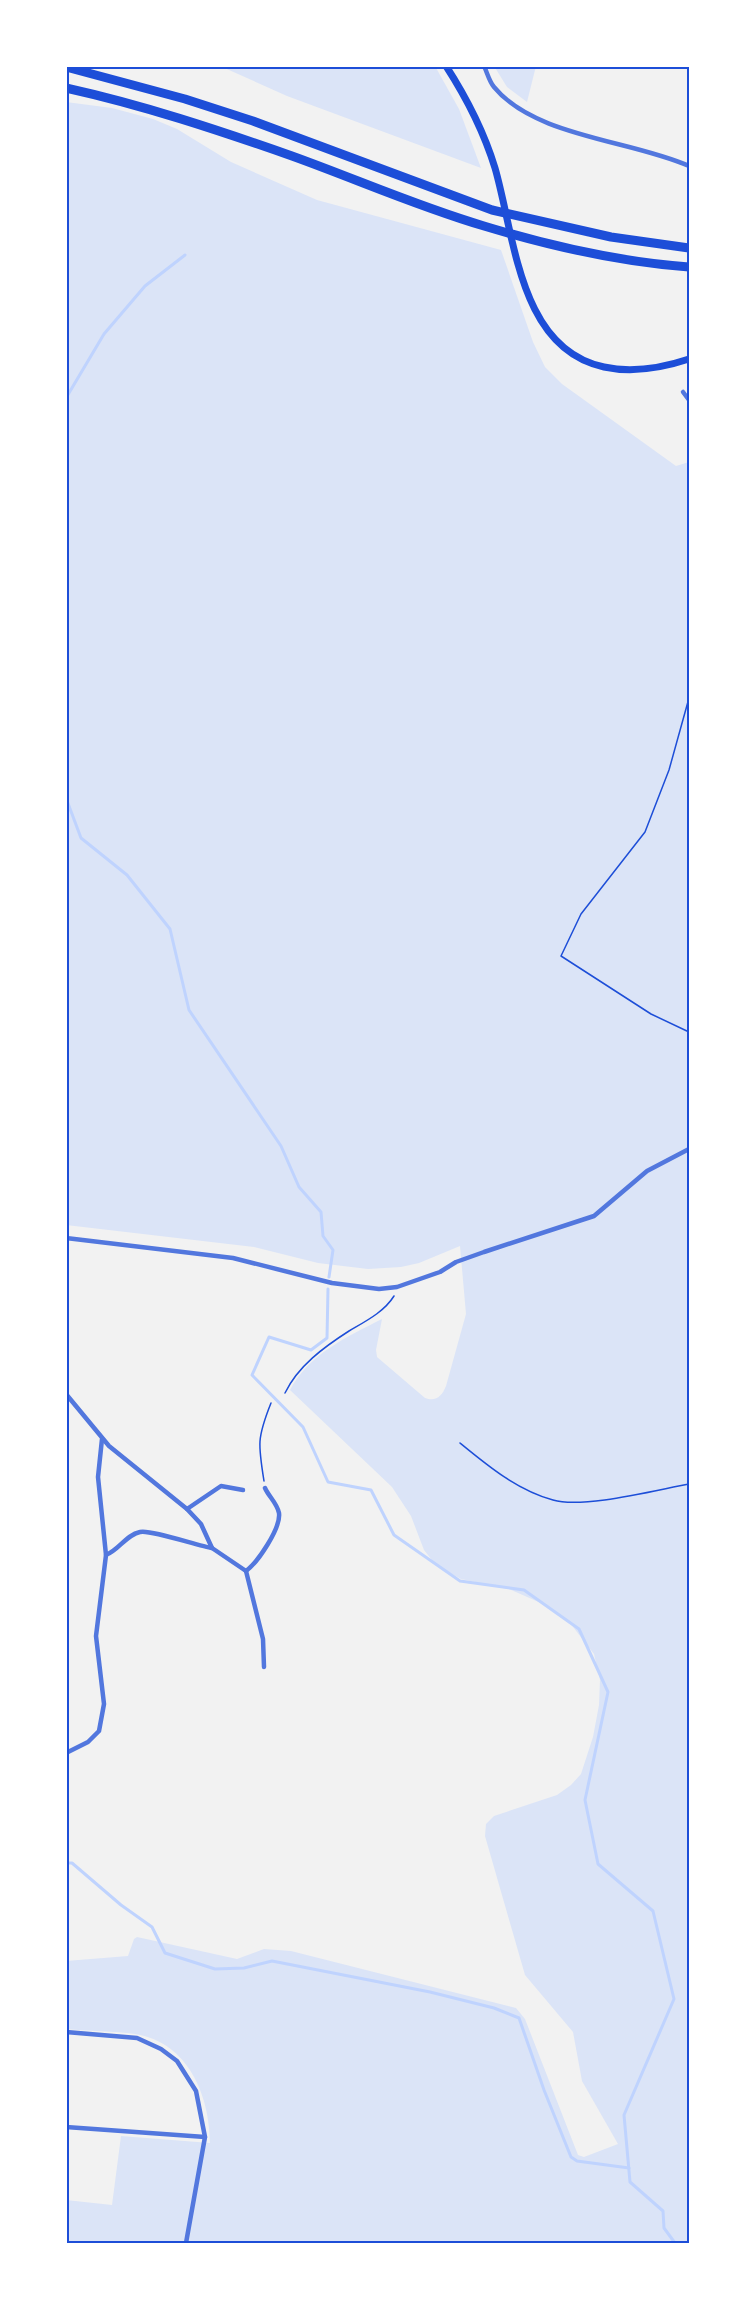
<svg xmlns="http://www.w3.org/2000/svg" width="755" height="2309" font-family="'Public Sans',sans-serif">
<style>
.green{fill:#dbe4f7}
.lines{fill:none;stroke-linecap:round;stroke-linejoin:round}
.stream{stroke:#bfd3fe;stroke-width:3}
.path{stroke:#1d4ed8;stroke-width:1.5}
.minor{stroke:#5277de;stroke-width:4.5}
.secondary{stroke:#1d4ed8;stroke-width:7}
.motorway{stroke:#1d4ed8;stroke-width:9}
.neatline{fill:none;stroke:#1d4ed8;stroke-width:2}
</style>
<rect width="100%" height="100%" fill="#f2f2f2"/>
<!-- green -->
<g class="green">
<path d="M220,66h215l24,43 22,59 -194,-72z"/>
<path d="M494,66h42l-9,36 -20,-15z"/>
<path d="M66,102l46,6 41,11 24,10 54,33 86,38 184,50 32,92 12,25 17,17 114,82 13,-4v1781h-623v-43l46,5 9,-69 89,7c0,-47 -22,-101 -75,-109 -22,-3 -46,-3 -69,-5v-68l62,-5 6,-17 3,-2 100,22 27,-10 27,2 225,57 9,11 53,136 6,2 34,-13 -36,-63 -9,-49 -48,-57 -40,-139 1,-12 8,-8 63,-21 14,-10 10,-11 12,-37 6,-32 1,-25 -6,-26 -24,-31 -20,-16 -41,-18 -48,-10 -25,-14 -12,-15 -13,-34 -19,-29 -102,-97c20,-37 57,-53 92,-71l-6,31 1,7 48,41c11,4 17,-2 21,-12l20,-72 -6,-68 -41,17 -18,4 -33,2 -50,-6 -64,-16 -188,-22z"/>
</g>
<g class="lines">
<!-- stream -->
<g class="stream">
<path d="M66,398l38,-64 41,-48 40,-31"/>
<path d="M66,798l15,40 46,37 43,54 19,81 92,136 18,41 22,25 2,24 10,14 -4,27"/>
<path d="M328,1289l-1,49 -16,12 -42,-13 -17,38 51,52 25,55 43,8 23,45 66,46 64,9 55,39 29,63 -23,108 13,64 55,47 21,88 -50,116 6,67 33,29 1,17 11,15"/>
<path d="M66,1863h6l49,42 31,22 13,26 50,16 29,-1 28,-7 158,31 64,16 25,10 25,72 27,67 6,4 52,7"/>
</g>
<!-- path -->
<g class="path">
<path d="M689,698l-20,72 -24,62 -64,82 -20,42 90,58 38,18"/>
<path d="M285,1393c13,-27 39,-46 64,-62 17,-10 35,-19 45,-35"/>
<path d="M460,1443c28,23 57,47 93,57 30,9 103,-10 136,-16"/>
<path d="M264,1481c-6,-37 -7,-43 7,-78"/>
</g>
<!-- minor -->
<g class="minor">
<path d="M484,66c3,6 5,15 10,21 41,50 137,53 195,79"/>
<path d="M683,392l6,8"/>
<path d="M66,1238l167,20 99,25 47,6 18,-2 43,-15 16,-10 28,-10 110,-36 53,-45 42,-22"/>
<path d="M66,1394l43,52 78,63 14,15 11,24 34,23"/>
<path d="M187,1509l34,-23 22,4"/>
<path d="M106,1555c13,-5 20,-20 34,-23 9,-3 59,14 72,16"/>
<path d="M246,1571l17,68 1,28"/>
<path d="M246,1571c12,-9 35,-43 33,-58 -2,-10 -10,-16 -14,-25"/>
<path d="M66,1753l22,-11 11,-11 5,-27 -8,-68 10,-81 -8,-78 4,-38"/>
<path d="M66,2032l71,6 24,11 16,12 19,30 9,46 -19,106"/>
<path d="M66,2127l139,10"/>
</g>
<!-- secondary -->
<path class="secondary" d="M446,66c20,31 38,66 49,102 20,69 24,181 109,199 28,6 58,1 85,-8"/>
<!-- motorway -->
<g class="motorway">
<path d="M66,67l119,32 68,22 239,89 119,27 78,11"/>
<path d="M66,88c77,17 152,42 226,68 64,23 127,51 192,70 66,20 136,36 205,41"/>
</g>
</g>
<!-- border -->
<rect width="755" height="2309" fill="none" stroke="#ffffff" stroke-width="135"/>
<rect x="68" y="68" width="620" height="2174" class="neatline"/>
</svg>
